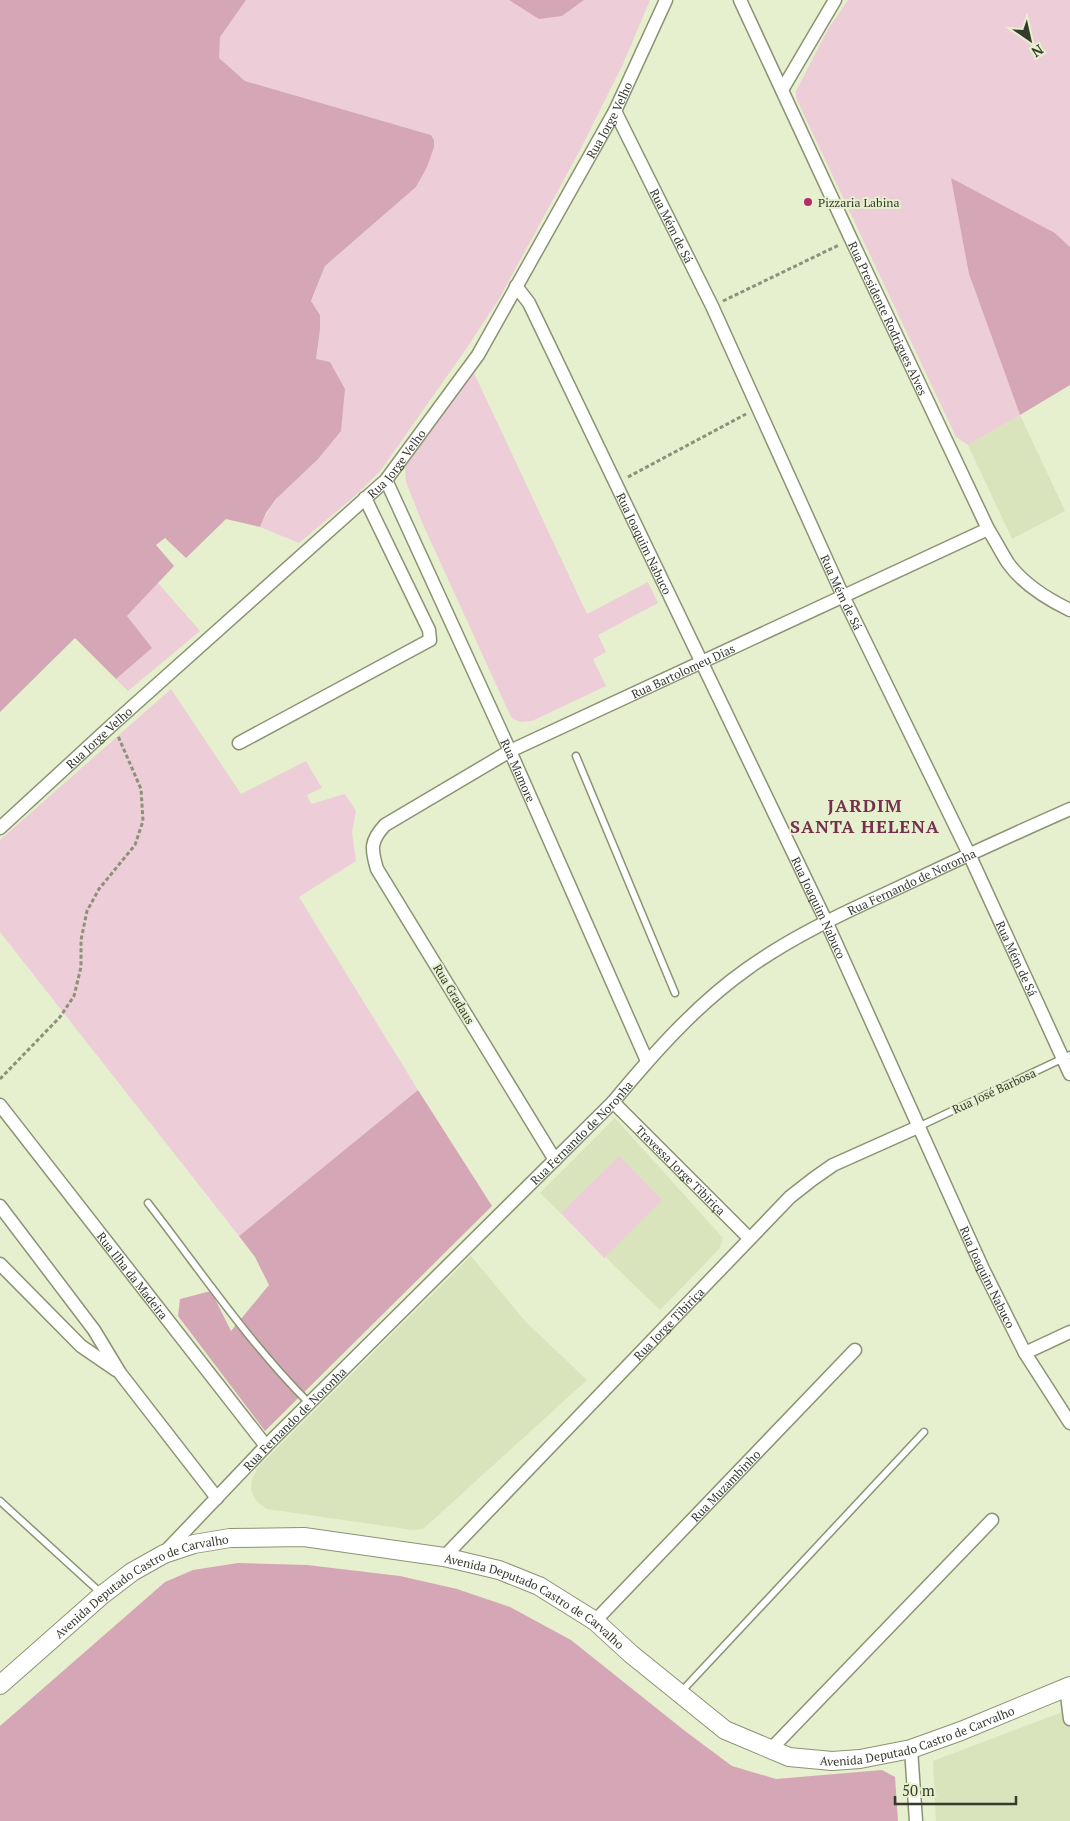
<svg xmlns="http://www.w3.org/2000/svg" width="1070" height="1821" font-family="'PT Serif',serif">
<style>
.built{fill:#dae4bc}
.green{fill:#edced8}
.forest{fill:#d5a7b6}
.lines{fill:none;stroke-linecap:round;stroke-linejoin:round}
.service-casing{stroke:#8b9374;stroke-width:9}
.minor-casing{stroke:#8b9374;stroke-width:15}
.secondary-casing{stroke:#8b9374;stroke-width:20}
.path{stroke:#8b917a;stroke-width:3;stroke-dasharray:4 2.5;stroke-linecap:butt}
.service{stroke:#fff;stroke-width:6}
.minor{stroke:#fff;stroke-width:12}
.secondary{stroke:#fff;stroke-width:18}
.poi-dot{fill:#b52c6c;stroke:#e6efce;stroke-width:2}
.labels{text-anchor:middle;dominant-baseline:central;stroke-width:4;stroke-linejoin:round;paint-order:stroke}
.street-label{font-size:12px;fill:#363a2d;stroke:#e6efce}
.poi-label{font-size:12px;fill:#363a2d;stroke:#e6efce;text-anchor:start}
.district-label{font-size:18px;font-weight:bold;letter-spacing:1px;fill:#74304c;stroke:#e6efce}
</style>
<rect width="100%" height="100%" fill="#e6efce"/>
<!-- built -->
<g class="built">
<path d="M1020,415l45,96 -53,28 -44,-94z"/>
<path d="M615,1118l108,120 -3,10 -60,62 -120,-117z"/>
<path d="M471,1256l54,65 62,59 -164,149 -10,1 -146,-21 -10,-7 -6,-12 1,-11 6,-12z"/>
<path d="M1070,1709v112h-134l-3,-60z"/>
</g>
<!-- green -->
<g class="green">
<path d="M246,0h263l53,16 22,-16h66l-27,64 -43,86 -81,149 -35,53 -83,118 -26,26 -56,47 -39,-16c12,-29 35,-48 58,-68l-2,-100 4,-44 -9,-13 14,-36 91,-79 18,-47 -3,-5 -186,-54 -26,-22v-22z"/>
<path d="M848,0h222v247l-15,-14 -86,41 51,141 -52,30 -12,-8 -160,-339v-7l32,-62z"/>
<path d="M474,373l113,241 61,-32 10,21 -60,32 8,17 -13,7 13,27 -74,35 -11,1 -8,-3 -3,-4 -89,-195 -15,-38 -1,-13 2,-9z"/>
<path d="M158,583l42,48 -72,60 -12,-12 35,-31 -24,-32z"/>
<path d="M171,689l70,105 65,-33 16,27 -15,7 4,9 34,-10 11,17 -4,21 4,29 -57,36 119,193 -179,146 -239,-304v-92z"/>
<path d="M619,1156l43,44 -58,58 -43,-45z"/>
</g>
<!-- forest -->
<g class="forest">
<path d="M0,0h246l-26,37 -1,21 26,23 186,54 3,5v7l-7,20 -11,20 -91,79 -14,35 9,14v14l-4,30 14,3 15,27 -4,42 -23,28 -42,40 -10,14 -6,14 -34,-8 -40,39 -21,-20 -9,7 18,21 -47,50 25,32 -36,31 -41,-41 -75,74z"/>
<path d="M509,0h75l-22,16 -23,3z"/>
<path d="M951,178l104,55 15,14v138l-50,30 -51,-141z"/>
<path d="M418,1090l74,116 -227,225 -87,-115 2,-17 31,-8 20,40 38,-46 -14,-28 -16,-21z"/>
<path d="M238,1563l69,2 93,11 57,13 53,18 61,33 114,91 47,35 44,13 106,-9 13,7 3,44h-898v-95l165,-144 28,-12z"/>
</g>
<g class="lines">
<!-- service casing -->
<g class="service-casing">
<g id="service">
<path d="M576,756l99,237"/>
<path d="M918,1127l152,-72"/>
<path d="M148,1203c52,67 101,140 161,200"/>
<path d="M0,1501l102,93"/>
<path d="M680,1693l244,-261"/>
</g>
</g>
<!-- minor casing -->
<g class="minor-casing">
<g id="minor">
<path id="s1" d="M740,0l111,239 137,290c7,11 13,23 20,34 15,21 39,36 62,47"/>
<path d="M782,90l53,-90"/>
<path id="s2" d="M615,111l97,195 131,290 126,258 101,220"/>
<path id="s3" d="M516,286l13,17 297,618 157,348 42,84 45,70"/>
<path id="s4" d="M386,480l124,271 137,310"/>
<path d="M239,743l191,-103 -1,-10 -64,-132"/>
<path id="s5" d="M0,828l113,-104 273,-244 92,-125 137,-244 51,-111"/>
<path id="s6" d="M613,1102l136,136"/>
<path id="s7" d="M0,1105l266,341"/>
<path id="s8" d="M555,1160l-178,-291c-6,-20 -7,-28 8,-44l125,-74 478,-222"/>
<path d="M0,1206l94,124 26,43 97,125"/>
<path d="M0,1264l81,82 35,24"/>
<path d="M1025,1353l45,-21"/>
<path id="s9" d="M165,1552l101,-106 347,-344c40,-48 83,-97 134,-133 43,-31 92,-54 140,-76 61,-29 122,-57 183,-84"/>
<path id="s10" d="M444,1557l346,-360 23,-18 20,-14 85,-38"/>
<path id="s11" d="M595,1621l260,-271"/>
<path d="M1066,1687l4,32"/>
<path d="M771,1749l221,-229"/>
<path d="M911,1749l5,72"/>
</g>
</g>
<!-- secondary casing -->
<g class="secondary-casing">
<g id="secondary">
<path id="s12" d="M0,1685l102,-90 30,-23 32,-18 30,-10 36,-6 74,-1 140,20 55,13 40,16 56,35 36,33 94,76 64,27 43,4 28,-2 51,-10 50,-18 109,-45"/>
</g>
</g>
<!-- path -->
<g class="path">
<path d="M723,301l116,-56"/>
<path d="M628,477l118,-63"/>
<path d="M0,1079l60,-62 14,-21 7,-29v-27l6,-29 12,-22 36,-44 8,-24 -2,-32 -23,-53"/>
</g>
<!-- service -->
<use href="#service" class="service"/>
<!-- minor -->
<use href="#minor" class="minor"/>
<!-- secondary -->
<use href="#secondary" class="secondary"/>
</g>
<!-- markers -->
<circle class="poi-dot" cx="808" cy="202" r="5"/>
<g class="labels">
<!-- street labels -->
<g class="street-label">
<text stroke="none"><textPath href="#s5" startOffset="944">Rua Jorge Velho</textPath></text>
<text stroke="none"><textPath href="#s2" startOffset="128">Rua Mém de Sá</textPath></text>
<text stroke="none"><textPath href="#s1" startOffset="351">Rua Presidente Rodrigues Alves</textPath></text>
<text stroke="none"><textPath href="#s5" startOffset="539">Rua Jorge Velho</textPath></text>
<text stroke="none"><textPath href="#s3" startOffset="288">Rua Joaquim Nabuco</textPath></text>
<text stroke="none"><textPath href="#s2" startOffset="532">Rua Mém de Sá</textPath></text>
<text stroke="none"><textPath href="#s8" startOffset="725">Rua Bartolomeu Dias</textPath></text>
<text stroke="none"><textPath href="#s5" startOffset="134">Rua Jorge Velho</textPath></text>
<text stroke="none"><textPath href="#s4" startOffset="319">Rua Mamore</textPath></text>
<text stroke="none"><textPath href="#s9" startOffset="1011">Rua Fernando de Noronha</textPath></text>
<text stroke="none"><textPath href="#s3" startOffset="692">Rua Joaquim Nabuco</textPath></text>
<text stroke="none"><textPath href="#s2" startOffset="938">Rua Mém de Sá</textPath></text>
<text transform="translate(454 994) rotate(59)">Rua Gradaus</text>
<text transform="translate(994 1091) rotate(-25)">Rua José Barbosa</text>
<text stroke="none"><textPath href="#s9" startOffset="591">Rua Fernando de Noronha</textPath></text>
<text stroke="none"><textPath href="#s6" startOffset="96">Travessa Jorge Tibiriça</textPath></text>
<text stroke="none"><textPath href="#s7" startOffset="216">Rua Ilha da Madeira</textPath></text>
<text stroke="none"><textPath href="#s3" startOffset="1098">Rua Joaquim Nabuco</textPath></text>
<text stroke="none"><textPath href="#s10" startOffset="324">Rua Jorge Tibiriça</textPath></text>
<text stroke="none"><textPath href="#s9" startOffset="186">Rua Fernando de Noronha</textPath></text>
<text stroke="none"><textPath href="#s11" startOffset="188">Rua Muzambinho</textPath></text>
<text stroke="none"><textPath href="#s12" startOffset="176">Avenida Deputado Castro de Carvalho</textPath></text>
<text stroke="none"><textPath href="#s12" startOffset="596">Avenida Deputado Castro de Carvalho</textPath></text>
<text stroke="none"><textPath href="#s12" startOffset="1031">Avenida Deputado Castro de Carvalho</textPath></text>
</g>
<!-- poi labels -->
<g class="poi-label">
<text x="818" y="202">Pizzaria Labina</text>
</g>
<!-- district labels -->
<g class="district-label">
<text x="865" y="805">JARDIM<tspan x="865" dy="21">SANTA HELENA</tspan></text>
</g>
</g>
<!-- north arrow -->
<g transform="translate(1030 40) rotate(146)" stroke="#e6efce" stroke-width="4" paint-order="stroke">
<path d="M0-4L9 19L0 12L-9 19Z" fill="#363a2d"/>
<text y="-8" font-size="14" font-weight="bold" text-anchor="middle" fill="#363a2d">N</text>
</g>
<!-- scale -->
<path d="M895 1796v8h121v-8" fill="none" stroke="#363a2d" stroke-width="2.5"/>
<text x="902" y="1796" font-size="15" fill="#363a2d" stroke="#e6efce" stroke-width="4" paint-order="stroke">50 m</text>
</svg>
